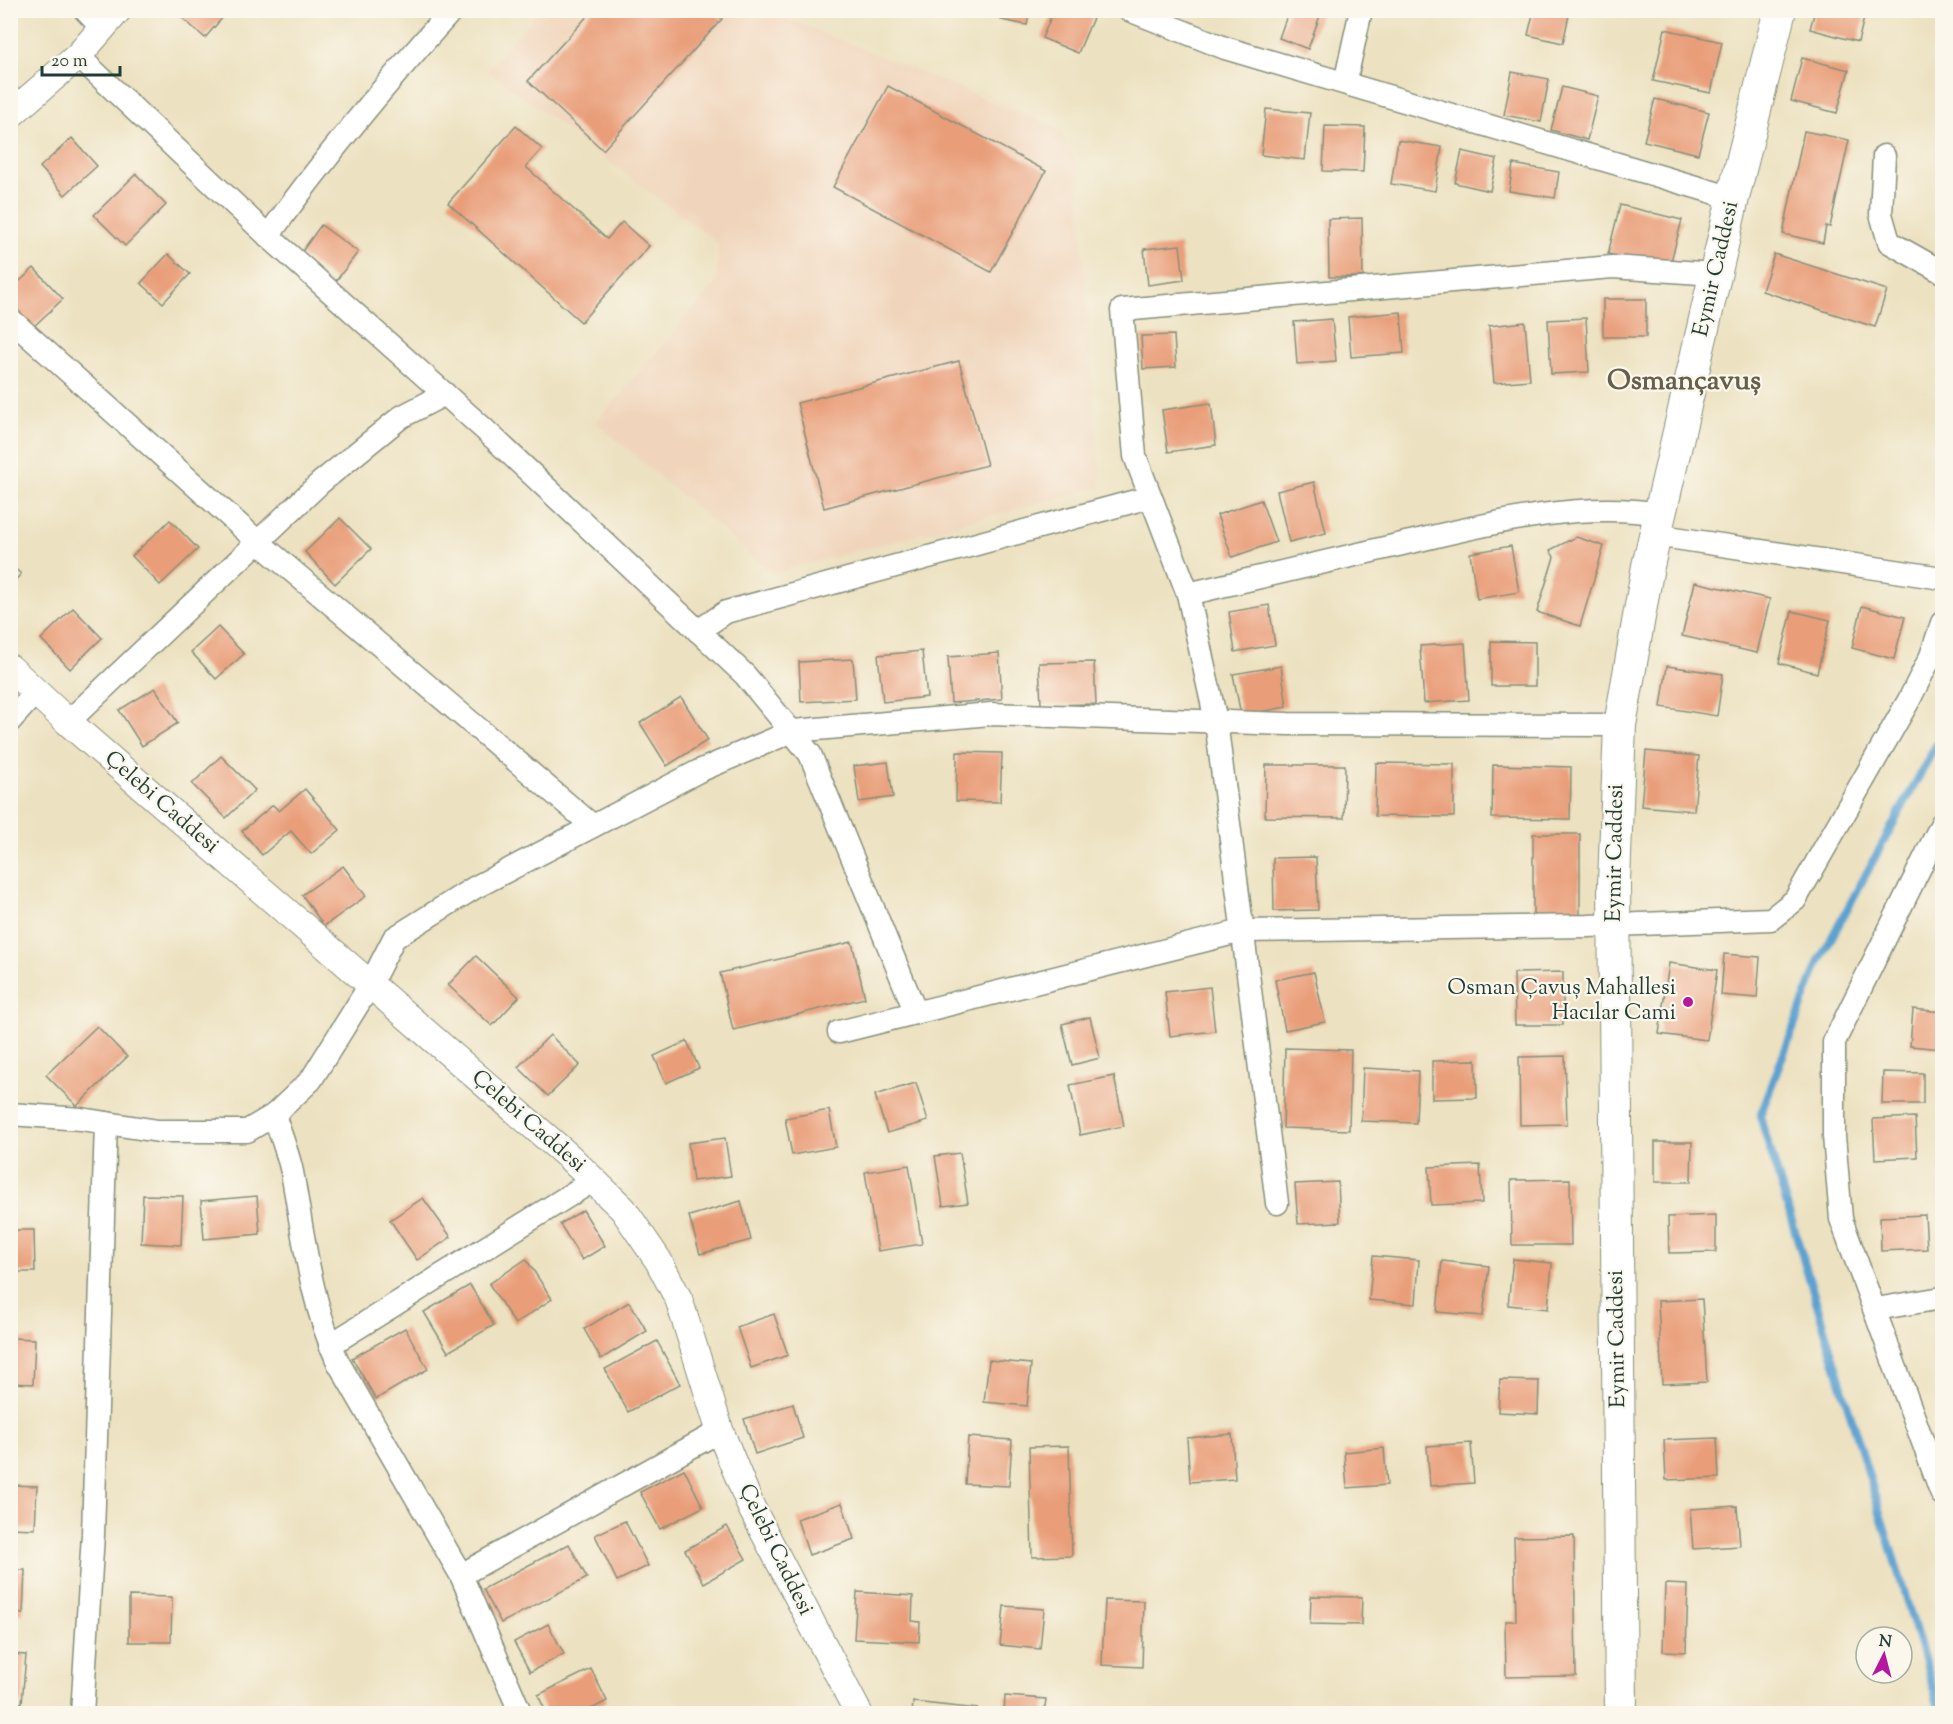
<svg xmlns="http://www.w3.org/2000/svg" width="1953" height="1724" font-family="'Sorts Mill Goudy',serif">
<style>
.built{fill:#f0d5bc}
.lines{fill:none;stroke-linecap:round;stroke-linejoin:round}
.stream{stroke:#5ba1d0;stroke-width:8}
.building{fill:#e99e79}
.minor-casing{stroke:#868f7a;stroke-width:25}
.tertiary-casing{stroke:#868f7a;stroke-width:29}
.secondary-casing{stroke:#868f7a;stroke-width:34}
.minor{stroke:#fff;stroke-width:22}
.tertiary{stroke:#fff;stroke-width:27}
.secondary{stroke:#fff;stroke-width:32}
.poi-dot{fill:#b5179e;stroke:#fbf7ec;stroke-width:2}
.labels{text-anchor:middle;dominant-baseline:central;stroke-width:4.5;stroke-linejoin:round;paint-order:stroke}
.street-label{font-size:22px;fill:#1f3d34;stroke:#fbf7ec}
.poi-label{font-size:22px;fill:#1f3d34;stroke:#fbf7ec;text-anchor:end}
.district-label{font-size:28px;font-weight:bold;fill:#665f4c;stroke:#fbf7ec}
</style>
<rect width="100%" height="100%" fill="#fbf7ec"/>
<filter id="ink" filterUnits="userSpaceOnUse"><feTurbulence type="fractalNoise" baseFrequency=".0167" numOctaves="2"/><feDisplacementMap in="SourceGraphic" scale="12" xChannelSelector="R" yChannelSelector="G"/><feConvolveMatrix kernelMatrix="1 2 1 2 8 2 1 2 1" color-interpolation-filters="sRGB"/></filter>
<filter id="wash" filterUnits="userSpaceOnUse"><feTurbulence type="fractalNoise" baseFrequency=".008" numOctaves="4" result="noise"/><feDisplacementMap in="SourceGraphic" scale="24" xChannelSelector="R" yChannelSelector="G"/><feGaussianBlur stdDeviation="1.35" result="paint"/><feColorMatrix in="noise" values="0 0 0 0 0 0 0 0 0 0 0 0 0 0 0 0 0 1.4 0 .05"/><feComposite in="paint" operator="in"/></filter>
<g filter="url(#wash)">
<rect width="100%" height="100%" fill="#ece1c0"/>
<!-- built -->
<path class="built" d="M539,11h238l12,8 270,110 18,37 23,321 -328,86 -176,-151 121,-140 1,-39 -231,-173z"/>
<g class="lines">
<!-- stream -->
<path class="stream" d="M1941,1714l-181,-598 59,-155 123,-227"/>
</g>
<g id="blocks">
<!-- building -->
<g class="building">
<path d="M183,10h46l-24,28 -26,-23z"/>
<path d="M593,10h120l9,9 -119,131 -75,-69z"/>
<path d="M1002,10h28l-3,15 -26,-5z"/>
<path d="M1054,10h23l16,8 -15,35 -36,-15z"/>
<path d="M1289,10h33l-14,39 -29,-11z"/>
<path d="M1534,10h36l-7,33 -35,-8z"/>
<path d="M1815,10h51l-8,32 -48,-13z"/>
<path d="M1665,29l57,13 -11,51 -58,-12z"/>
<path d="M1802,58l47,12 -12,43 -46,-12z"/>
<path d="M1512,72l37,7 -8,43 -37,-7z"/>
<path d="M888,86l158,85 -55,101 -158,-85z"/>
<path d="M1562,87l36,9 -11,44 -36,-10z"/>
<path d="M1655,99l54,13 -11,42 -54,-13z"/>
<path d="M1266,109l44,4 -5,47 -44,-5z"/>
<path d="M516,126l26,23 -16,18 81,72 15,-17 27,24 -68,76 -133,-119z"/>
<path d="M1325,126l40,1 -2,45 -40,-1z"/>
<path d="M1804,131l45,9 -19,87 -4,-1 -3,17 -40,-9z"/>
<path d="M72,138l25,28 -32,29 -25,-28z"/>
<path d="M1398,140l44,7 -7,44 -44,-7z"/>
<path d="M1462,151l35,8 -7,32 -35,-8z"/>
<path d="M1513,164l46,8 -4,26 -46,-7z"/>
<path d="M136,174l30,31 -41,41 -31,-31z"/>
<path d="M1620,205l62,15 -12,45 -29,-7 -1,4 -32,-8z"/>
<path d="M1362,218l1,59h-34l-1,-58z"/>
<path d="M321,225l37,27 -22,29 -36,-27z"/>
<path d="M1180,245l4,35 -36,5 -4,-36z"/>
<path d="M168,254l22,20 -27,29 -22,-20z"/>
<path d="M1774,254l113,36 -12,37 -113,-36z"/>
<path d="M34,268l29,31 -31,29 -22,-23v-15z"/>
<rect x="1603" y="299" width="43" height="38"/>
<path d="M1401,312l3,41 -53,4 -3,-40z"/>
<path d="M1586,318l3,54 -38,2 -3,-54z"/>
<path d="M1332,319l4,42 -39,3 -3,-42z"/>
<path d="M1525,322l5,58 -36,3 -5,-57z"/>
<path d="M1174,335l2,32 -33,2 -2,-33z"/>
<path d="M959,361l28,104 -163,43 -27,-105z"/>
<path d="M1211,403l5,42 -48,7 -6,-42z"/>
<path d="M1314,482l12,51 -37,9 -12,-51z"/>
<path d="M1261,500l15,42 -44,15 -15,-42z"/>
<path d="M340,518l31,31 -36,35 -30,-32z"/>
<path d="M170,520l28,29 -38,36 -28,-29z"/>
<path d="M1576,537l28,9 -24,80 -43,-14 17,-55 -4,-7z"/>
<path d="M1511,546l8,46 -42,7 -7,-46z"/>
<path d="M10,564l11,10 -11,12z"/>
<path d="M1695,582l75,17 -13,54 -75,-17z"/>
<path d="M1269,605l6,40 -40,7 -6,-40z"/>
<path d="M1862,606l43,11 -11,42 -42,-11z"/>
<path d="M73,608l29,30 -32,31 -29,-30z"/>
<path d="M1792,611l38,9 -13,53 -38,-10z"/>
<path d="M218,627l26,27 -28,25 -25,-27z"/>
<path d="M1491,641l44,1v44h-44z"/>
<path d="M1465,643l4,57 -45,3 -4,-57z"/>
<path d="M922,651l5,46 -44,5 -5,-47z"/>
<path d="M999,653l3,46 -51,4 -3,-46z"/>
<path d="M853,659l3,40 -55,3 -2,-40z"/>
<path d="M1094,662l2,42 -55,1 -2,-42z"/>
<path d="M1281,666l6,41 -46,8 -8,-41z"/>
<path d="M1667,666l56,8 -6,42 -56,-9z"/>
<path d="M155,688l23,35 -36,23 -23,-36z"/>
<path d="M681,697l27,43 -41,26 -27,-43z"/>
<path d="M1646,751l53,5 -5,55 -53,-5z"/>
<path d="M957,752l45,1 -2,49 -44,-1z"/>
<path d="M221,756l34,34 -29,28 -34,-34z"/>
<path d="M888,762l5,35 -34,5 -5,-36z"/>
<path d="M1376,763l78,1v53l-79,-1z"/>
<path d="M1266,765h79l-1,53 -79,-1z"/>
<path d="M1493,765l78,2 -1,52 -78,-1z"/>
<path d="M305,789l35,41 -29,24 -20,-23 -29,24 -20,-24 31,-26 6,6z"/>
<rect x="1533" y="834" width="47" height="87"/>
<path d="M1316,857l2,53 -44,1 -1,-53z"/>
<path d="M343,866l23,30 -42,30 -22,-31z"/>
<path d="M852,942l13,56 -132,32 -13,-57z"/>
<path d="M1724,954l36,3 -3,41 -36,-3z"/>
<path d="M476,956l43,41 -27,29 -44,-41z"/>
<path d="M1669,963l48,7 -10,70 -48,-6z"/>
<path d="M1314,972l11,50 -40,8 -10,-50z"/>
<path d="M1563,972v53h-48l-1,-52z"/>
<path d="M1210,987l5,44 -45,5 -5,-44z"/>
<path d="M1913,1009l29,3v37l-32,-3z"/>
<path d="M1090,1017l10,41 -28,7 -10,-41z"/>
<path d="M97,1026l30,31 -50,49 -31,-31z"/>
<path d="M550,1035l30,30 -32,31 -30,-29z"/>
<path d="M687,1041l12,27 -33,15 -12,-27z"/>
<path d="M1285,1048l66,2 -2,80 -66,-2z"/>
<path d="M1565,1056l2,68 -47,1 -1,-68z"/>
<path d="M1476,1060l1,38 -45,1v-38z"/>
<path d="M1363,1068l55,3 -2,52 -55,-2z"/>
<path d="M1883,1072l40,1v31h-41z"/>
<path d="M1114,1076l10,50 -44,9 -10,-50z"/>
<path d="M916,1083l12,38 -41,12 -12,-38z"/>
<path d="M829,1110l7,37 -44,8 -7,-37z"/>
<path d="M1915,1117l2,40 -42,2 -2,-40z"/>
<path d="M725,1138l6,38 -38,5 -5,-38z"/>
<path d="M1655,1142h37l-1,40h-36z"/>
<path d="M960,1153l8,50 -25,3 -8,-50z"/>
<path d="M909,1165l13,79 -44,7 -13,-79z"/>
<path d="M1480,1165l2,38 -51,2 -2,-38z"/>
<path d="M1570,1179l1,66h-59l-1,-65z"/>
<path d="M1338,1182l2,40 -42,2 -3,-40z"/>
<path d="M143,1195l40,1 -2,49 -40,-2z"/>
<path d="M257,1196l3,38 -56,5 -3,-38z"/>
<path d="M423,1198l28,39 -34,23 -27,-40z"/>
<path d="M741,1201l10,39 -51,14 -11,-38z"/>
<path d="M583,1210l22,36 -23,14 -22,-36z"/>
<path d="M1716,1215v37l-47,1 -1,-36z"/>
<path d="M1925,1215l2,34 -46,2 -1,-34z"/>
<path d="M10,1230h24l1,42h-25z"/>
<path d="M1373,1256l46,4 -3,44 -47,-4z"/>
<path d="M526,1259l26,40 -37,25 -26,-40z"/>
<path d="M1513,1259l39,4 -4,46 -40,-4z"/>
<path d="M1442,1261l47,5 -6,50 -46,-4z"/>
<path d="M470,1285l24,40 -46,27 -24,-40z"/>
<path d="M1702,1299l5,83 -45,2 -4,-83z"/>
<path d="M629,1302l18,29 -46,28 -17,-30z"/>
<path d="M774,1314l14,41 -37,13 -14,-41z"/>
<path d="M405,1328l23,41 -52,30 -24,-41z"/>
<path d="M10,1338l25,1 -2,45 -23,-1z"/>
<path d="M657,1341l23,43 -52,28 -23,-43z"/>
<path d="M989,1360l42,4 -4,42 -43,-4z"/>
<path d="M1500,1380l39,1 -1,33 -40,-2z"/>
<path d="M793,1404l10,34 -48,16 -11,-35z"/>
<path d="M1232,1434l3,45 -45,3 -3,-44z"/>
<path d="M968,1437l44,3 -3,46 -44,-2z"/>
<path d="M1717,1438l2,40 -53,2 -2,-40z"/>
<path d="M1471,1443l3,40 -44,3 -3,-40z"/>
<path d="M1069,1446l3,110 -40,1 -3,-110z"/>
<path d="M1384,1448l3,37 -40,3 -3,-36z"/>
<path d="M684,1469l19,38 -43,22 -20,-37z"/>
<path d="M10,1485l27,1 -2,43 -25,-1z"/>
<path d="M842,1503l12,36 -45,16 -12,-36z"/>
<path d="M1737,1506l3,40 -47,3 -3,-40z"/>
<path d="M625,1521l23,45 -31,15 -22,-46z"/>
<path d="M727,1526l19,33 -42,24 -19,-33z"/>
<path d="M1574,1536l2,140 -70,1 -1,-56h11l-2,-84z"/>
<path d="M569,1544l18,34 -86,45 -18,-34z"/>
<path d="M10,1570h15l-2,44 -13,-1z"/>
<path d="M1665,1584l23,1 -2,67 -23,-1z"/>
<path d="M857,1592l56,4 -1,25 8,1 -1,20 -65,-3z"/>
<path d="M129,1596l43,1 -1,45h-42z"/>
<path d="M1311,1596l51,1 -1,28 -51,-1z"/>
<path d="M1105,1600l39,1 -2,66 -40,-2z"/>
<path d="M1004,1606l40,3 -4,40 -40,-4z"/>
<path d="M548,1624l16,30 -34,18 -16,-30z"/>
<path d="M10,1654l16,1 -4,48 -12,-1z"/>
<path d="M591,1669l16,32 -25,13h-35l-9,-19z"/>
<path d="M1005,1696l41,3 -2,15h-40z"/>
<path d="M913,1702l65,7v5h-66z"/>
</g>
</g>
</g>
<g filter="url(#ink)">
<use href="#blocks" fill-opacity="0" stroke="#868f7a" stroke-width="1.5"/>
<g class="lines">
<!-- minor casing -->
<g class="minor-casing">
<g id="minor">
<path d="M85,10l17,18"/>
<path d="M1129,10l96,38 508,150"/>
<path d="M78,56l190,180 216,193 261,246 65,79 106,259"/>
<path d="M1345,83l16,-73"/>
<path d="M1884,156l-3,58 8,28 53,30"/>
<path d="M268,236c57,-79 118,-153 184,-226"/>
<path d="M10,319l247,222 336,285"/>
<path d="M1655,535l287,43"/>
<path d="M1188,594c71,-17 142,-33 214,-50 83,-19 172,-44 258,-30"/>
<path d="M698,631l28,-19 424,-115"/>
<path d="M10,721l25,-28"/>
<path d="M68,722l252,-239 81,-66 44,-23"/>
<path d="M1942,823l-108,219v94l7,83 101,275"/>
<path d="M839,1032l403,-101 346,-5 183,-7 24,-19 114,-200 22,-44 11,-33"/>
<path d="M10,1114l71,5 77,12h89l27,-16 37,-35 59,-95 24,-47 80,-50 225,-117 94,-40 198,-17 297,10 332,1"/>
<path d="M274,1115c6,18 14,38 18,57 12,65 18,129 46,190l123,213 60,139"/>
<path d="M1277,1203l-61,-482 -28,-127 -53,-138 -13,-146 490,-43 103,7"/>
<path d="M1876,1309l66,-11"/>
<path d="M330,1345l264,-165"/>
<path d="M461,1575l259,-144"/>
<path d="M82,1714l11,-180 13,-411"/>
</g>
</g>
<!-- tertiary casing -->
<g class="tertiary-casing">
<g id="tertiary">
<path d="M10,115l68,-59 40,-46"/>
<path d="M10,668l58,54 500,434 55,53 35,51 21,40 41,131 31,76 108,207"/>
</g>
</g>
<!-- secondary casing -->
<g class="secondary-casing">
<path id="secondary" d="M1621,1714l-7,-832 6,-157 28,-159 85,-368 47,-188"/>
</g>
<!-- minor -->
<use href="#minor" class="minor"/>
<!-- tertiary -->
<use href="#tertiary" class="tertiary"/>
<!-- secondary -->
<use href="#secondary" class="secondary"/>
</g>
</g>
<!-- markers -->
<circle class="poi-dot" cx="1688" cy="1002" r="6"/>
<g class="labels">
<!-- street labels -->
<g class="street-label">
<text transform="translate(1717 269) rotate(-77)">Eymir Caddesi</text>
<text transform="translate(161 803) rotate(41)">Çelebi Caddesi</text>
<text transform="translate(1616 853) rotate(-89)">Eymir Caddesi</text>
<text transform="translate(528 1122) rotate(41)">Çelebi Caddesi</text>
<text transform="translate(1618 1339) rotate(-91)">Eymir Caddesi</text>
<text transform="translate(775 1550) rotate(64)">Çelebi Caddesi</text>
</g>
<!-- poi labels -->
<g class="poi-label">
<text x="1676" y="989">Osman Çavuş Mahallesi<tspan x="1676" dy="25">Hacılar Cami</tspan></text>
</g>
<!-- district labels -->
<g class="district-label">
<text x="1684" y="382">Osmançavuş</text>
</g>
</g>
<!-- margin -->
<rect width="1953" height="1724" fill="none" stroke="#fbf7ec" stroke-width="36"/>
<!-- north arrow -->
<g transform="translate(1884 1655) rotate(6)"><circle r="28" fill="#fbf7ec" stroke="#a3ada2" stroke-width="1.5"/>
<path d="M0-4.5L10 22L0 15L-10 22Z" fill="#b5179e"/>
<text y="-9" font-size="16" font-weight="bold" text-anchor="middle" fill="#1f3d34">N</text>
</g>
<!-- scale -->
<path d="M42 66v9h78v-9" fill="none" stroke="#1f3d34" stroke-width="3"/>
<text x="51" y="66" font-size="18" fill="#1f3d34" stroke="#fbf7ec" stroke-width="4.5" paint-order="stroke">20 m</text>
</svg>
